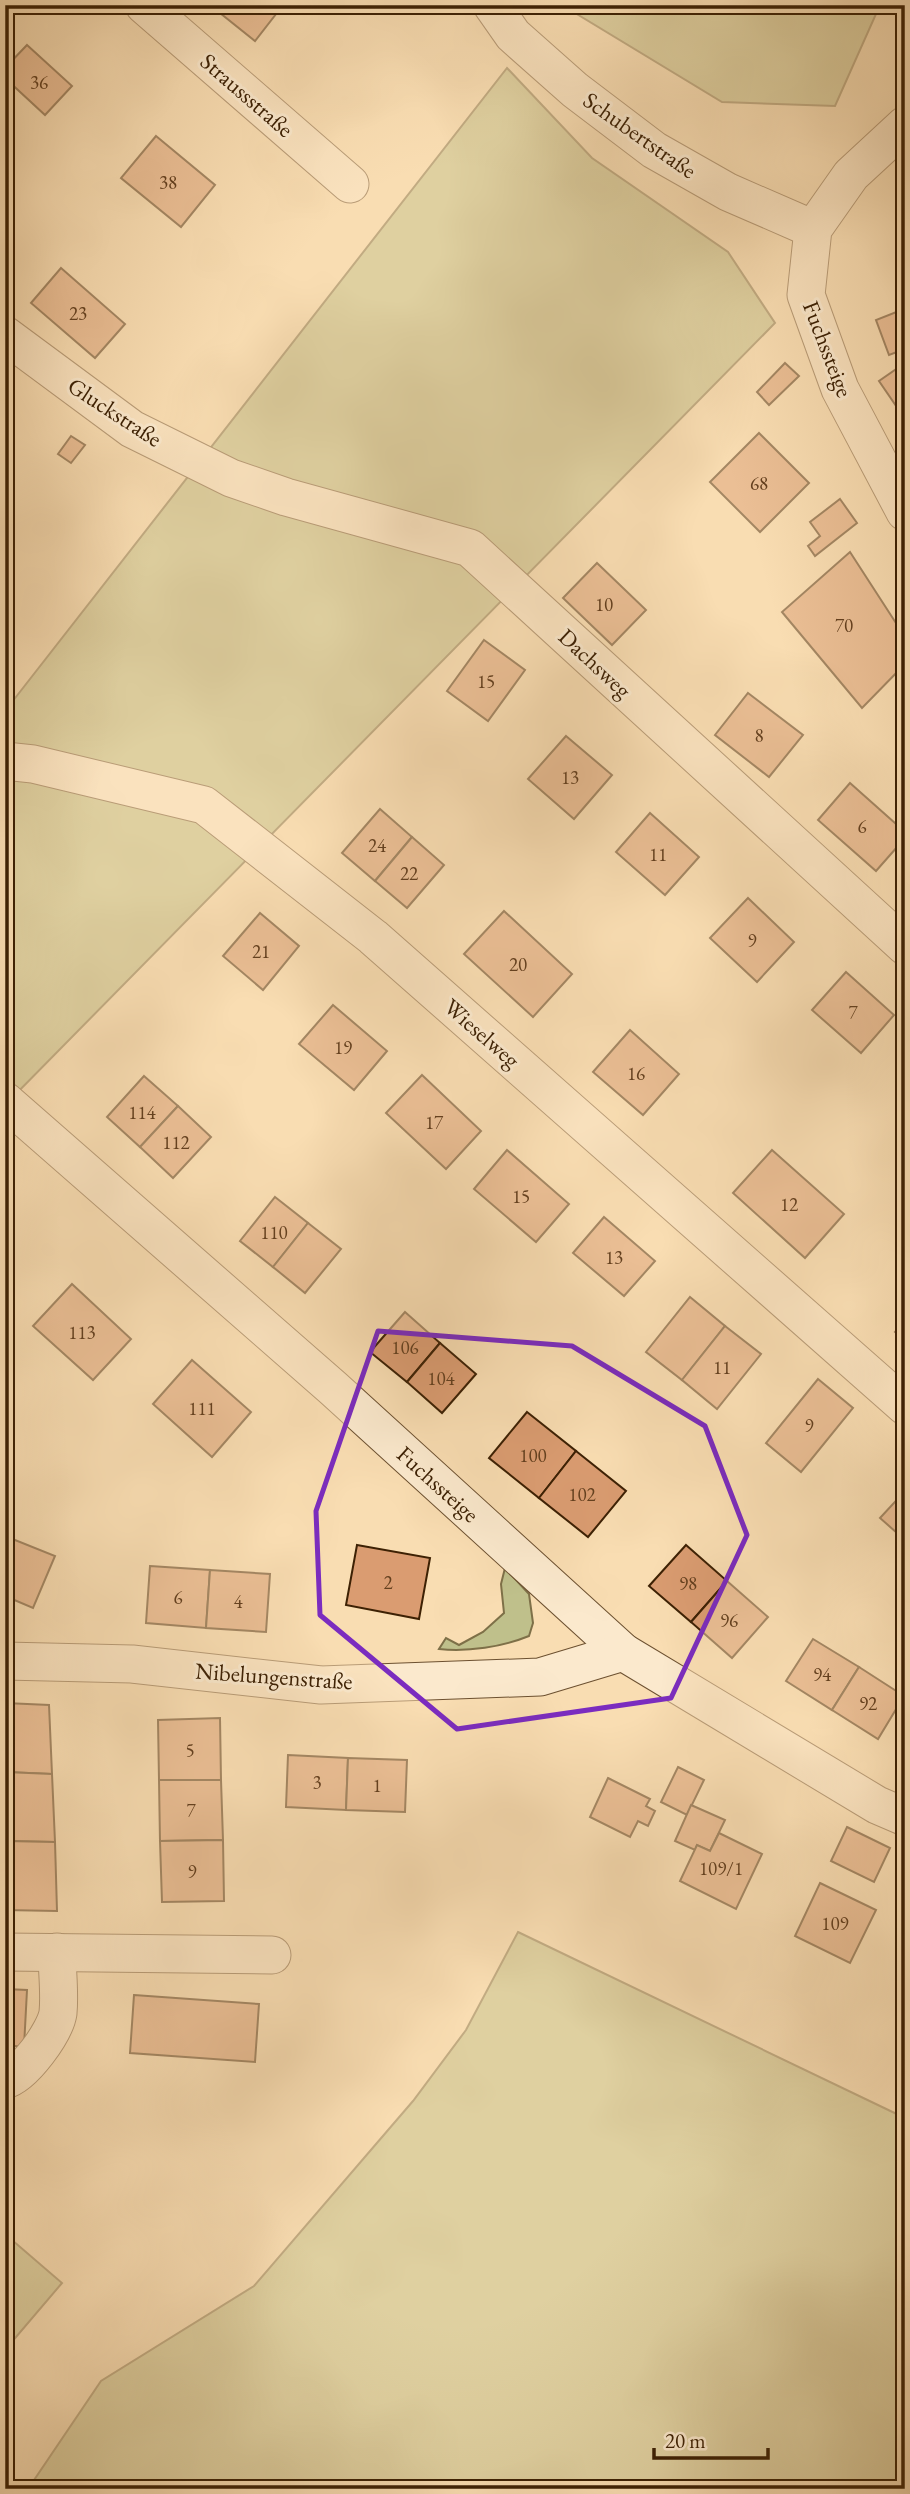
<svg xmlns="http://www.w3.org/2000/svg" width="910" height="2494" font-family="'EB Garamond',serif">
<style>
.green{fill:#bfc08b;stroke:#7e7048;stroke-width:2}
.building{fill:#da9c71;stroke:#3d2104;stroke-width:2}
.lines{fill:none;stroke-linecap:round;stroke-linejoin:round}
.minor-casing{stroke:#6c5030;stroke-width:39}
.minor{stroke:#fbe9cd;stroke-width:37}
.marked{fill:none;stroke:#7b2cbf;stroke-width:5;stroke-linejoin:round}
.labels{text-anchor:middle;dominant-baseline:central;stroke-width:6;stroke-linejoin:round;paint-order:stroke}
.number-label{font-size:19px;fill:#64401f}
.street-label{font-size:23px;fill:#3d2104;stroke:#fbe9cd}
</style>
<rect width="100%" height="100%" fill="#f9ddb2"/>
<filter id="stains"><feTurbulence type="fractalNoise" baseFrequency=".00286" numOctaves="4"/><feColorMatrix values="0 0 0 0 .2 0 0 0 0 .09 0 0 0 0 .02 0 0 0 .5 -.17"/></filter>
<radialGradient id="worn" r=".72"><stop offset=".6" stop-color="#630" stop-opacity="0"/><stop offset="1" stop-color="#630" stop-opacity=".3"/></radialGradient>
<!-- green -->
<g class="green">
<path d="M562,5h318l-45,101 -113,-4z"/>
<path d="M507,68l85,90 136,94 47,71 -770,782v-394z"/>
<path d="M505,1568l24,26 4,29 -4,13c-27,11 -61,16 -90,13l7,-11 13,7 24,-13 21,-19 -3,-29z"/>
<path d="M518,1932l387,186v371h-877l73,-108 153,-95 159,-185 53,-71z"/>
<path d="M5,2234l57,49 -57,67z"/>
</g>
<!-- building -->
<g class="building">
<path d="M210,5h73l-28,36z"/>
<path d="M27,45l45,41 -27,29 -40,-37v-10z"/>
<path d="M156,136l59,49 -34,42 -60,-49z"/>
<path d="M61,268l64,56 -30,34 -64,-55z"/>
<path d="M904,309l1,40 -16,6 -13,-35z"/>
<path d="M785,363l14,13 -30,29 -12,-13z"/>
<path d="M905,363v56l-26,-38z"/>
<path d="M759,433l50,50 -49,49 -50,-50z"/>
<path d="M71,436l14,9 -14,18 -13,-9z"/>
<path d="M840,499l17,24 -42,33 -7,-10 12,-10 -10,-14z"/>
<path d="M850,552l55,85v27l-43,44 -80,-96z"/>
<path d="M597,563l49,47 -34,35 -49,-47z"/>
<path d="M484,640l41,30 -37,51 -41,-30z"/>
<path d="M748,693l55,42 -34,42 -54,-42z"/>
<path d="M566,736l46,39 -38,44 -46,-40z"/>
<path d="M850,783l55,49v6l-29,33 -58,-51z"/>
<path d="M380,809l32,28 -37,44 -33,-28z"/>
<path d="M650,813l49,44 -34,38 -49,-43z"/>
<path d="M412,837l32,28 -37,43 -32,-27z"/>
<path d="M748,898l46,44 -37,40 -47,-44z"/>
<path d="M504,911l68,63 -39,43 -69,-63z"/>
<path d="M260,913l39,33 -36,44 -40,-34z"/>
<path d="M846,972l48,43 -33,38 -49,-43z"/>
<path d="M333,1005l54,46 -33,39 -55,-46z"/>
<path d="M630,1030l49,44 -36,41 -50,-43z"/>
<path d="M422,1075l59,56 -35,38 -60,-56z"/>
<path d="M144,1076l34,30 -38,41 -33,-30z"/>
<path d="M178,1106l33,31 -38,41 -33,-31z"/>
<path d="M507,1150l62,54 -33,38 -62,-53z"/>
<path d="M772,1150l72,64 -39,44 -72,-65z"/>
<path d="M275,1197l33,26 -35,44 -33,-26z"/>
<path d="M604,1217l51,44 -31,35 -51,-43z"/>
<path d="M308,1223l33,26 -36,44 -32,-26z"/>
<path d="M72,1284l59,55 -38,41 -60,-54z"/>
<path d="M690,1297l35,29 -43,54 -36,-28z"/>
<path d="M405,1312l35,31 -33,39 -37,-30z"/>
<path d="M905,1321v20l-10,-9z"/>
<path d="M725,1326l36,28 -44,55 -35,-29z"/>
<path d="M440,1343l36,31 -34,39 -35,-31z"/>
<path d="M192,1360l59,52 -39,45 -59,-53z"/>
<path d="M818,1379l35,29 -52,64 -35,-29z"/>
<path d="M527,1412l49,39 -37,47 -50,-40z"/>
<path d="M576,1451l50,40 -38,46 -49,-39z"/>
<path d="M905,1491v49l-25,-22z"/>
<path d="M5,1536l50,20 -22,52 -28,-12z"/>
<path d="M357,1545l73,13 -11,61 -73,-14z"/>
<path d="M686,1545l41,36 -36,41 -42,-36z"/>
<path d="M150,1566l60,4 -4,58 -60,-5z"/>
<path d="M210,1570l60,4 -4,58 -60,-4z"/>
<path d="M727,1581l41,36 -36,41 -41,-36z"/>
<path d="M813,1639l46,28 -27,43 -46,-29z"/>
<path d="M859,1667l45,29 -26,43 -46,-29z"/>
<path d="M5,1703l44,2 3,69 -47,-2z"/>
<path d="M220,1718l1,62h-62l-1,-60z"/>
<path d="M288,1755l60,3 -2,52 -60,-3z"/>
<path d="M348,1758l59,2 -2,52 -59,-2z"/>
<path d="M678,1767l26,13 -17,35 -26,-13z"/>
<path d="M5,1772l47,2 3,68 -50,-1z"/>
<path d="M608,1778l42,21 -4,7 9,5 -7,15 -10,-5 -8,16 -40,-20z"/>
<path d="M159,1780h62l2,60 -63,1z"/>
<path d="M691,1805l34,15 -15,31 -13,-6 -2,5 -20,-9z"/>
<path d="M847,1827l43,21 -16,34 -43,-21z"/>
<path d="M719,1833l43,21 -26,55 -56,-28 17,-36 13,6z"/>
<path d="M223,1840l1,61 -62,1 -2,-61z"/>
<path d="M5,1841l50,1 2,69 -52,-1z"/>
<path d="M820,1883l56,27 -26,53 -55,-27z"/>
<path d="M5,1989l22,1 -3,57 -19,-2z"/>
<path d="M134,1995l125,9 -4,58 -125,-9z"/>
</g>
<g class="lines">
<!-- minor casing -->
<g class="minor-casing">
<g id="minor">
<path d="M144,5l206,179"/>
<path d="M492,5l21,30 62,55 79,60 74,42 85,37"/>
<path d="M905,125l-54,50 -38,54 -7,66 34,94 65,123"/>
<path d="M5,335l127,94 99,49 55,19 184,51 435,398"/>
<path d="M5,761l28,3 171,41 169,132 532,469"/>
<path d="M5,1101l328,287 290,264 254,153 28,12"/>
<path d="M5,1661l127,3 189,21 219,-8 83,-25"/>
<path d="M5,1952l267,3"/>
<path d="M5,2080c19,-5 50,-48 53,-67 2,-20 -1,-42 -1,-61"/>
</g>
</g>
<!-- minor -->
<use href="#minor" class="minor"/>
</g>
<!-- marked area -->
<path d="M0 0H910V2494H0ZM378,1331l194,15 133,80 42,109 -76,163 -214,31 -137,-114 -4,-104z" fill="#f9ddb2" fill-opacity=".55" fill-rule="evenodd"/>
<path class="marked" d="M378,1331l194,15 133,80 42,109 -76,163 -214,31 -137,-114 -4,-104z"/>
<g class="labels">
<!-- number labels -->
<g class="number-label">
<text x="39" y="82">36</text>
<text x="168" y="182">38</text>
<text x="78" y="313">23</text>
<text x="759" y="483">68</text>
<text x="604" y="604">10</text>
<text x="844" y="625">70</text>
<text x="486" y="681">15</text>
<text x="759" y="735">8</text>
<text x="570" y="777">13</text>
<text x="862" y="826">6</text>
<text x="377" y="845">24</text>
<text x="658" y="854">11</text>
<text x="409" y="873">22</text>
<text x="752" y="940">9</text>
<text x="261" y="951">21</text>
<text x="518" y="964">20</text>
<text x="853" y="1012">7</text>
<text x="343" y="1047">19</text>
<text x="636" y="1073">16</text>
<text x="142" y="1112">114</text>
<text x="434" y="1122">17</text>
<text x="176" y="1142">112</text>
<text x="521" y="1196">15</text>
<text x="789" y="1204">12</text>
<text x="274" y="1232">110</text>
<text x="614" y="1257">13</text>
<text x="82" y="1332">113</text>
<text x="405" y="1347">106</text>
<text x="722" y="1367">11</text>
<text x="441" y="1378">104</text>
<text x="202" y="1408">111</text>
<text x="809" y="1425">9</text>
<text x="533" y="1455">100</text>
<text x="582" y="1494">102</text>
<text x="388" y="1582">2</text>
<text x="688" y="1583">98</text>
<text x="178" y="1597">6</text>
<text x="238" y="1601">4</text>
<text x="729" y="1620">96</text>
<text x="822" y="1674">94</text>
<text x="868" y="1703">92</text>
<text x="190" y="1750">5</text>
<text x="317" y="1782">3</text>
<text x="377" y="1785">1</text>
<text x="191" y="1810">7</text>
<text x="721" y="1868">109/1</text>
<text x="192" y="1871">9</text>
<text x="835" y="1923">109</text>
</g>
<!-- street labels -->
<g class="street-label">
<text transform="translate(247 95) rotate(41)">Straussstraße</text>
<text transform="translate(640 135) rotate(35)">Schubertstraße</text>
<text transform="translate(828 349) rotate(69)">Fuchssteige</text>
<text transform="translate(115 412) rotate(33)">Gluckstraße</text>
<text transform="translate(595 663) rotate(43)">Dachsweg</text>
<text transform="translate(482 1033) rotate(41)">Wieselweg</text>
<text transform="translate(438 1484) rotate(42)">Fuchssteige</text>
<text transform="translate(274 1676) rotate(4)">Nibelungenstraße</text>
</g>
</g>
<!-- margin -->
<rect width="910" height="2494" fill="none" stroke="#f9ddb2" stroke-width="28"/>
<rect x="7" y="7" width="896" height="2480" fill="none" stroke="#3d2104" stroke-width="3.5"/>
<rect x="14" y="14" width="882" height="2466" fill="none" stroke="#3d2104" stroke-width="2"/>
<!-- scale -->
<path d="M654 2448v10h114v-10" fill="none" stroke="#3d2104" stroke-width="3.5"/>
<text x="665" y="2448" font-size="21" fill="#3d2104" stroke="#fbe9cd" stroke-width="5" paint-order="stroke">20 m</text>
<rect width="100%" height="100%" filter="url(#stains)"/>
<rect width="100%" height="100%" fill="url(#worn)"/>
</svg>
